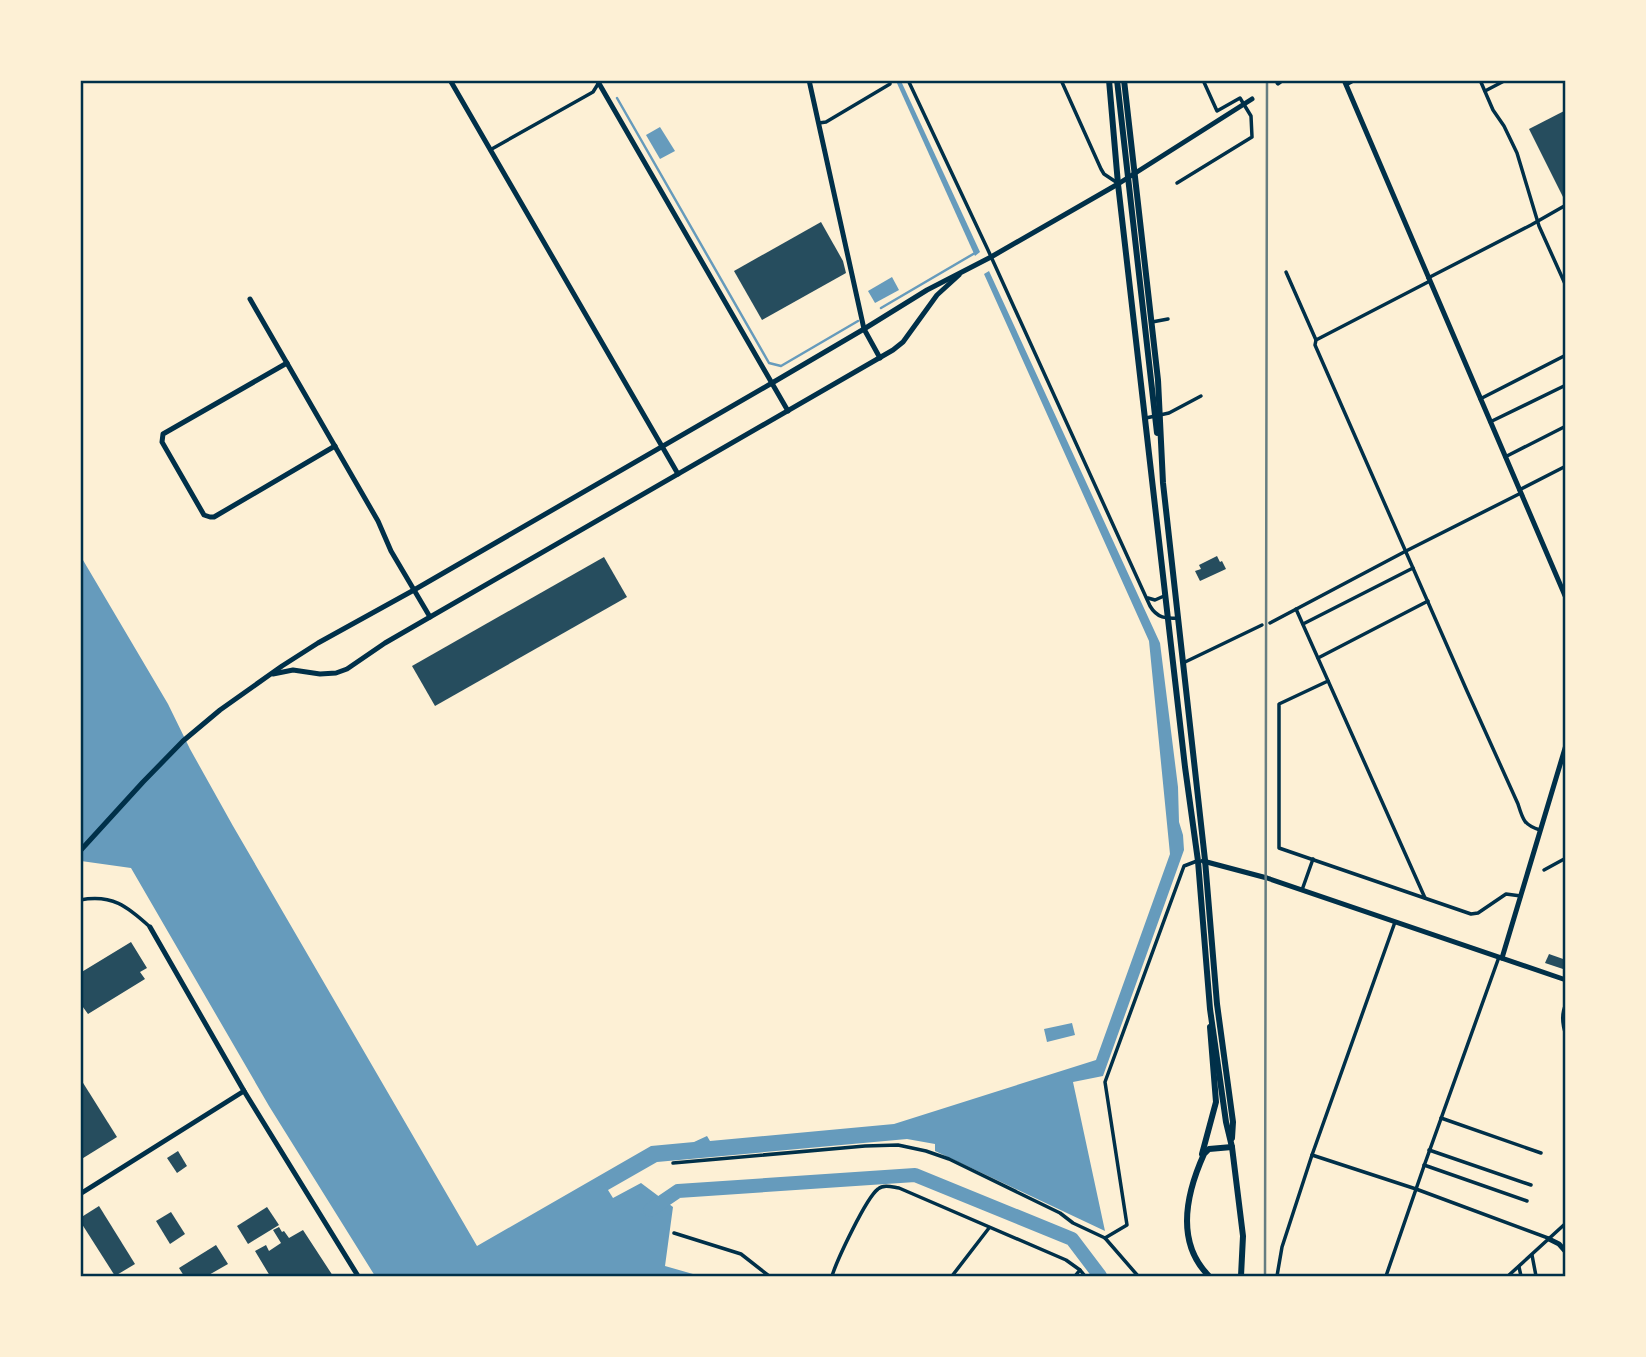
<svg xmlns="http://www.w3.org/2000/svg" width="1646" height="1357" font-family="Karla,sans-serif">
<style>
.water{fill:#669bbc}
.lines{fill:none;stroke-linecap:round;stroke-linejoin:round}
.stream{stroke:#669bbc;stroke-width:2.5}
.river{stroke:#669bbc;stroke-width:14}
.building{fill:#264d5e}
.minor{stroke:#003049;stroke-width:3.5}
.tertiary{stroke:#003049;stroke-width:5}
.secondary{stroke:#003049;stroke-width:5}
.primary{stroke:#003049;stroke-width:6}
.trunk{stroke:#003049;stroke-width:6}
.rail{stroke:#657d81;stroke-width:2.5}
.neatline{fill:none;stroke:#003049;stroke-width:2.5}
</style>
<rect width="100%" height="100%" fill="#fdf0d5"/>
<!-- water -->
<g class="water">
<path d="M896,81h5l79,171 -5,4z"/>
<path d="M660,127l15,24 -15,8 -14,-24z"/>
<path d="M989,271l171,372 18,144 1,35 4,13 1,15 -81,226 -30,6 32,149 -170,-80v-7l-28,-5 -250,23 -49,28 5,8 28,-15 32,24 -8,59 35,10h-325l-106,-170 -138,-238 -50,-7 -1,-306 88,149 22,45 43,77 244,420 174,-100 43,-4 13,-6 3,5 184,-17 202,-64 74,-206 -21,-213 -165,-367z"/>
<path d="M892,277l7,13 -24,13 -7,-12z"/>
<path d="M1072,1023l3,12 -28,7 -3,-13z"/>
</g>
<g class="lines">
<!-- stream -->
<g class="stream">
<path d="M617,98l152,265 12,3 77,-45"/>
<path d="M881,308l94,-55"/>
</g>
<!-- river -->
<path class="river" d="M650,1210l28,-19 237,-16 157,64 28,37"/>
</g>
<!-- building -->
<g class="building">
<path d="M1566,110v85l-3,2 -34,-68z"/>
<path d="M821,222l22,39 3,12 -84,47 -28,-49z"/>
<path d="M1217,556l3,6 2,-1 4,8 -26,12 -5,-10 6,-2 -2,-4z"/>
<path d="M604,557l23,40 -192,109 -23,-40z"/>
<path d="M131,942l16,26 -7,4 5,7 -57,35 -8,-11v-30z"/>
<path d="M1549,954l17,6v10l-21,-7z"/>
<path d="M80,1078l37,59 -37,23z"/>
<path d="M178,1151l9,15 -10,7 -10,-15z"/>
<path d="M99,1206l36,58 -20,12 -35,-55v-3z"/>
<path d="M267,1207l12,18 -31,19 -11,-18z"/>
<path d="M171,1212l14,22 -15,10 -14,-23z"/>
<path d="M279,1227l3,5 2,-1 5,7 14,-8 30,46h-63l-15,-25 11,-6 3,6 12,-8 -8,-13z"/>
<path d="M216,1245l12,19 -21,12h-23l-5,-8z"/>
</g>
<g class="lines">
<!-- minor -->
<g class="minor">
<path d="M908,80l80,170 162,356c7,12 16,13 29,12"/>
<path d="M1061,80l40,89 3,5 12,8"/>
<path d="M1480,80l13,30 11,16 13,27 22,73 27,60"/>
<path d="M1346,85l9,-5"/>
<path d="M1485,91l21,-11"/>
<path d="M819,123l7,-1 64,-38v-4"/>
<path d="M490,150l103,-58 5,-8"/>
<path d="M1177,183l75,-46 -1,-21 -11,-18 -23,13 -14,-31"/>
<path d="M1286,272l30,68"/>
<path d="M1428,278l103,-53 35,-20"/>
<path d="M1430,281l-114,59 -1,5 152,346 51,113c5,16 6,21 22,26"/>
<path d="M1152,322l16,-3"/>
<path d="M1480,399l86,-44"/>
<path d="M1146,418l23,-5 32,-17"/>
<path d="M1490,422l76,-37"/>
<path d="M1505,457l61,-31"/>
<path d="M1519,490l47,-24"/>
<path d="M1148,598l7,2 9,-4"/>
<path d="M1296,609l129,289"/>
<path d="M1270,623l136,-72 115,-58"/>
<path d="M1303,624l110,-56"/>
<path d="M1318,658l110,-57"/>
<path d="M1183,663l79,-38"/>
<path d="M1328,681l-49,23v144l192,66 7,-1 28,-19 15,2"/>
<path d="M1544,870l22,-12"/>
<path d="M1302,890l11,-31"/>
<path d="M80,900c32,-6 47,6 70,27"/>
<path d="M1566,1004c-5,10 -4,20 0,31"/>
<path d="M1441,1118l100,35"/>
<path d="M1429,1150l102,35"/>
<path d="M1312,1155l104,34 132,49"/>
<path d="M673,1163l192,-17 33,-1 28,6 23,8 111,54 13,10 32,15 33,38"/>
<path d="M1424,1165l103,36"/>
<path d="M674,1233l67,21 28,22"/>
<path d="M1105,1238l22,-13 -22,-143 79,-216 13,-5"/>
<path d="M1532,1255l4,21"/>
<path d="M1519,1267l2,9"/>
<path d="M832,1276c5,-16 34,-78 46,-87 6,-5 14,-2 21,-1l167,72 14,10 5,6"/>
<path d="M952,1276l37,-48"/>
<path d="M1075,1276l5,-6"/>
<path d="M1277,1276l5,-29 30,-92 83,-233"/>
<path d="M1386,1276l38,-110 75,-209"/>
<path d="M1508,1276l58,-53"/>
</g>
<!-- tertiary -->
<g class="tertiary">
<path d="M450,80l228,394"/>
<path d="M597,80l191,331"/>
<path d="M809,80l55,249 16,29"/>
<path d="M1344,80l222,518"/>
<path d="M250,299l128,222 13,30 39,66"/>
<path d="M287,363l-124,71 -1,8 42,73 6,2h4l121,-71"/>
<path d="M1203,861l64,17 299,102"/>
<path d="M150,927l94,164 114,185"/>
<path d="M1502,958l64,-213"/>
<path d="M80,1194l164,-103"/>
<path d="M1549,1239l10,5 7,8"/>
</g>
<!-- secondary -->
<g class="secondary">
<path d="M1278,83l4,-3"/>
<path d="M273,674l20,-4 27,4 16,-1 11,-4 38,-26 508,-293 10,-8 34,-47 22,-20"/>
<path d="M80,851l63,-69 40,-41 37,-31 62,-44 36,-23 96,-53 358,-207 92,-54 63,-39 64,-33 127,-73 134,-85"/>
</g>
<!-- primary -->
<g class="primary">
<path d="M1202,1154l14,-52 -6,-75"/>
<path d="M1209,1276c-34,-34 -23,-82 -5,-122l5,-5 23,-2"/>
</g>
<!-- trunk -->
<g class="trunk">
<path d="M1109,80l9,104 67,583 13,94 12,148 16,113 6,25 11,89 -2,40"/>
<path d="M1117,80l40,353"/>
<path d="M1124,80l34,300 5,103 42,377 12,144 16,118 -1,16"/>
</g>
<!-- rail -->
<path class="rail" d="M1265,1276l2,-1196"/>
</g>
<!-- border -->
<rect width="1646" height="1357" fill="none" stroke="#fdf0d5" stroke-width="164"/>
<rect x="82" y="82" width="1482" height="1193" class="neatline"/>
</svg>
